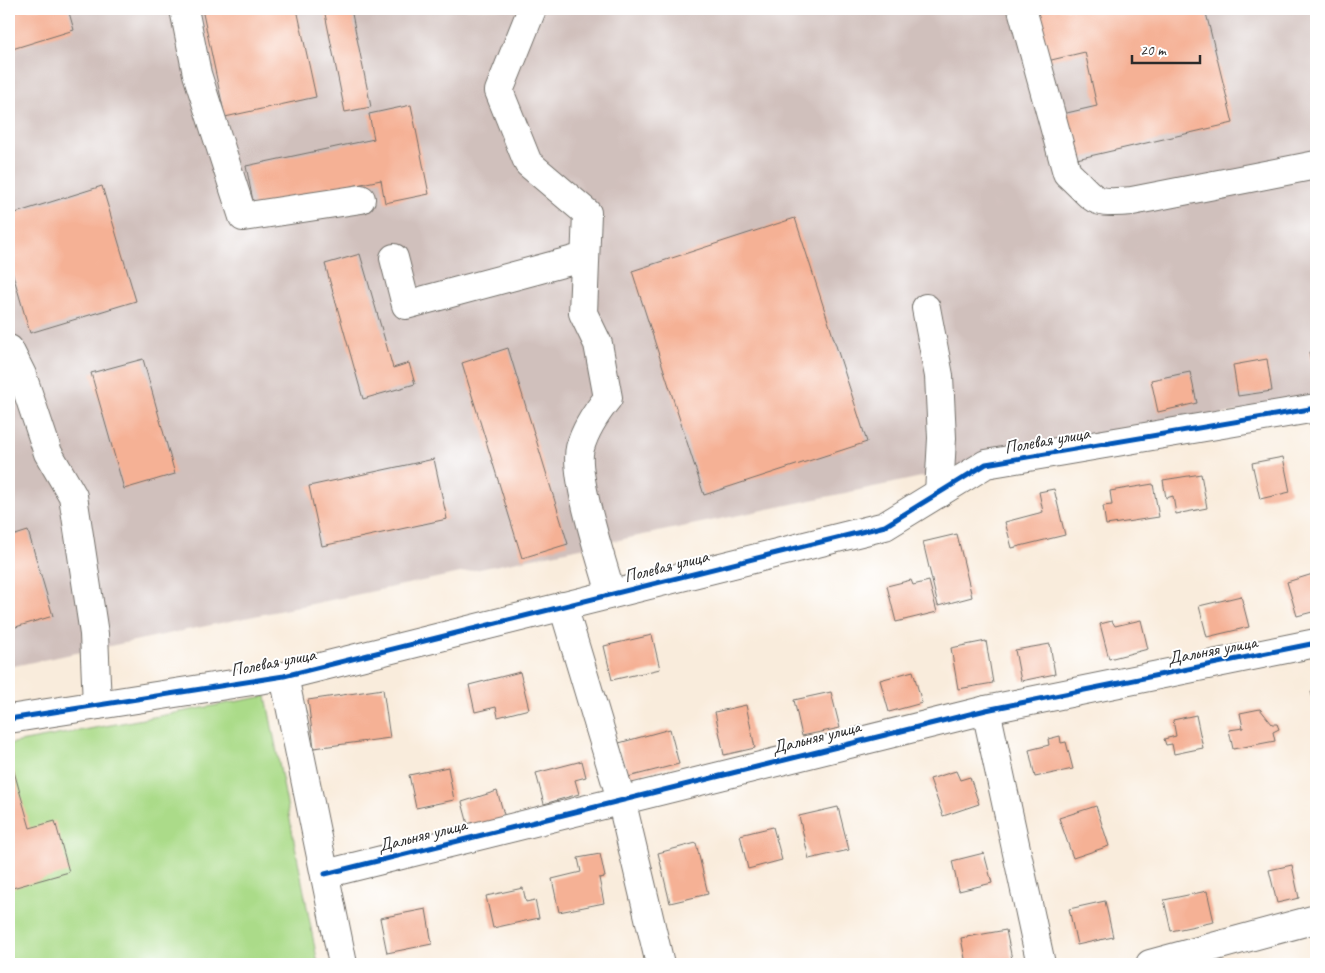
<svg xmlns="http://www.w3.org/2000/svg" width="1325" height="973" font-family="Caveat,sans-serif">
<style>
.industrial{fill:#d0c0bc}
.green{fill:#abdb89;stroke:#6b835a}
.building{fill:#f5b195}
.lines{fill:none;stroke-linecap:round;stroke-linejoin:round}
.minor-casing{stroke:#736f69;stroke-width:30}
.minor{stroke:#fff;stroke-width:28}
.cycleway-casing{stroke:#fff;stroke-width:8}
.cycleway{stroke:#0057b8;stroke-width:5}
.labels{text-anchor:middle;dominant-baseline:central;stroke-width:4;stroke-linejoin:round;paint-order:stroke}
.street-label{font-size:18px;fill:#2b2b2b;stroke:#fff}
</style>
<rect width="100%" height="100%" fill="#fff"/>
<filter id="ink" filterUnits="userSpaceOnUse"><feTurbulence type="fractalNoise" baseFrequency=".02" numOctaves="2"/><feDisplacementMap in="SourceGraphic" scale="10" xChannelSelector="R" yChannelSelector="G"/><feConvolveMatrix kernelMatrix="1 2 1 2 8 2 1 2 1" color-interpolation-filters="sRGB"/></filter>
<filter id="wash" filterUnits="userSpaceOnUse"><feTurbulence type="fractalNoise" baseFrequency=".0096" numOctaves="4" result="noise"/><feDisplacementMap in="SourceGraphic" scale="20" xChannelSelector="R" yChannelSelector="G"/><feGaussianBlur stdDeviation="1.12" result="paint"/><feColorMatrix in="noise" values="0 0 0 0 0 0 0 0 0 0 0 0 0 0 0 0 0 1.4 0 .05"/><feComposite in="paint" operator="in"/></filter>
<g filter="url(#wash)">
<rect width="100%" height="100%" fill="#f9ecdc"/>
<!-- industrial -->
<path class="industrial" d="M9,9h1307v386l-1307,272z"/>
<!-- green -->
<path class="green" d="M266,696l52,268h-309v-220z"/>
<g id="blocks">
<!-- building -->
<g class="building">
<path d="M9,9h59l6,21 -65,20z"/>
<path d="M202,9h95l19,88 -91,20z"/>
<path d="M324,9h27l20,98 -26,5z"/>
<path d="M1031,9h174l28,114 -165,38 -10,-46 39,-9 -12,-54 -42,10z"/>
<path d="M411,105l18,89 -44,9 -4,-23 -127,26 -8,-40 128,-27 -5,-25z"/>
<path d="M102,186l34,115 -106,32 -21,-72v-46z"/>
<path d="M795,218l72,224 -163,53 -72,-224z"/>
<path d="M360,254l33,114 16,-5 6,21 -52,15 -38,-135z"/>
<path d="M508,348l60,196 -46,14 -60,-195z"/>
<path d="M1316,351v33h-1l-6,-32z"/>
<path d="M143,359l32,115 -51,15 -33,-116z"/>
<path d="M1267,359l5,32 -34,5 -5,-31z"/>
<path d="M1190,372l7,31 -39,9 -7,-32z"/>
<path d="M1283,457l7,35 -30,7 -8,-36z"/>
<path d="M434,459l13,60 -125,27 -13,-60z"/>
<path d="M1201,474l6,34 -31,6 -3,-18 -7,2 -3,-18z"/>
<path d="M1153,484l6,33 -53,8 -3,-19 9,-1 -2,-14z"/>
<path d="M1054,489l11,46 -53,13 -7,-26 38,-10 -4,-20z"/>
<path d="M28,531l25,85 -44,13v-92z"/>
<path d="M957,534l15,63 -34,9 -15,-64z"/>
<path d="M1316,573v38l-19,5 -10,-34z"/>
<path d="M911,580l2,5 16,-4 8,31 -41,10 -9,-36z"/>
<path d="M1241,596l8,31 -42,10 -8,-31z"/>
<path d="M1141,620l7,29 -39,10 -9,-35 12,-3 3,5z"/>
<path d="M652,635l8,34 -48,11 -8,-34z"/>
<path d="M986,641l7,42 -35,6 -7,-41z"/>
<path d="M1050,644l5,30 -34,7 -6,-31z"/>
<path d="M913,671l9,32 -33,9 -9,-32z"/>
<path d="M520,672l9,37 -31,8 -2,-10 -21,5 -6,-27z"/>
<path d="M383,689l7,49 -76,10 -6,-48z"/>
<path d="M1316,691v19l-5,-18z"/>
<path d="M831,692l9,36 -38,8 -8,-36z"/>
<path d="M746,705l9,43 -31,7 -9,-43z"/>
<path d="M1260,709l12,15h5l2,5 -6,3 2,9 -42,8 -4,-19 14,-2 -3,-15z"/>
<path d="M1196,715l7,33 -29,6 -2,-10 -6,1 -2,-6 12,-3 -3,-16z"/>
<path d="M670,729l9,35 -51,13 -9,-34z"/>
<path d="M1060,736l1,7 5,-1 7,27 -38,8 -6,-27 20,-5 -1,-6z"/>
<path d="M9,754l21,74 25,-7 14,51 -60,17z"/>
<path d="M582,761l4,16 -11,3 4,14 -35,10 -8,-31z"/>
<path d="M448,767l6,33 -38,8 -7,-33z"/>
<path d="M956,771l4,9 10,-3 9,27 -36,12 -13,-37z"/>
<path d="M497,791l9,30 -36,11 -8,-30z"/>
<path d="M1096,806l13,40 -36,12 -14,-40z"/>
<path d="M838,807l11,43 -40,9 -10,-43z"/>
<path d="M773,827l9,33 -34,9 -8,-34z"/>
<path d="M696,843l12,51 -38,9 -12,-50z"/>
<path d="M984,853l8,30 -33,8 -7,-30z"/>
<path d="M600,854l5,23 -6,1 5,25 -45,9 -7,-33 29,-7 -3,-14z"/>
<path d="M1292,865l7,33 -22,5 -8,-33z"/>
<path d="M523,888l3,14 9,-2 4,18 -46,10 -7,-32z"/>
<path d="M1207,891l7,31 -43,9 -7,-31z"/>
<path d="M1105,901l8,36 -36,8 -8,-36z"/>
<path d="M426,909l6,35 -45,9 -7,-35z"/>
<path d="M1006,930l7,34h-47l-5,-26z"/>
</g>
</g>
</g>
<g filter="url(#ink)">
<use href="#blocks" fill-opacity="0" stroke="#736f69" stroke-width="1"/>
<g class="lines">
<!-- minor casing -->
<g class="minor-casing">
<g id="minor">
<path d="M184,9l13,65 46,143 118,-18"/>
<path d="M532,9l-33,82 29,72 59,50 -4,100 15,31 10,54c-12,15 -23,32 -28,50 -7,27 23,116 31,146"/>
<path d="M1022,9l45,164c30,27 22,32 65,28l184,-36"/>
<path d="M394,258l12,47 179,-48"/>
<path d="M926,308l13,68 3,62 -3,55"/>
<path d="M9,349l13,26 26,78 25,43 21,138 3,71"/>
<path d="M563,606l58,193 39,165"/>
<path d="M284,676l59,288"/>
<path d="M986,710l55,254"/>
<path d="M9,719l275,-43 601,-150 101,-62 330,-56"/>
<path d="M325,874l661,-164 330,-67"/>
<path d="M1150,964l166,-45"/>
</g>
</g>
<!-- minor -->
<use href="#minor" class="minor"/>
<!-- cycleway casing -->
<g class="cycleway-casing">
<g id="cycleway">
<path d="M9,719l275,-43 601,-150 101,-62 330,-56"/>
<path d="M325,874l661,-164 330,-67"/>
</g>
</g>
<!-- cycleway -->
<use href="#cycleway" class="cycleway"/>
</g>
</g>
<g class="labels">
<!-- street labels -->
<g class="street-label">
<text transform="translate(1047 440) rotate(-10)">Полевая улица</text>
<text transform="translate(666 566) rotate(-14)">Полевая улица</text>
<text transform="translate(1212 650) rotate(-11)">Дальняя улица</text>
<text transform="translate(273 662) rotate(-11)">Полевая улица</text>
<text transform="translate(816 737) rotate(-14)">Дальняя улица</text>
<text transform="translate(422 835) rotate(-14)">Дальняя улица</text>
</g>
</g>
<!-- margin -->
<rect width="1325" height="973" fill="none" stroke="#fff" stroke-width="30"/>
<!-- scale -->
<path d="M1132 55v8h68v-8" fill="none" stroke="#2b2b2b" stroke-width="2.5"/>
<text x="1140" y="55" font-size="15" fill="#2b2b2b" stroke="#ffffff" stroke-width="4" paint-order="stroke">20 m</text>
</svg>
